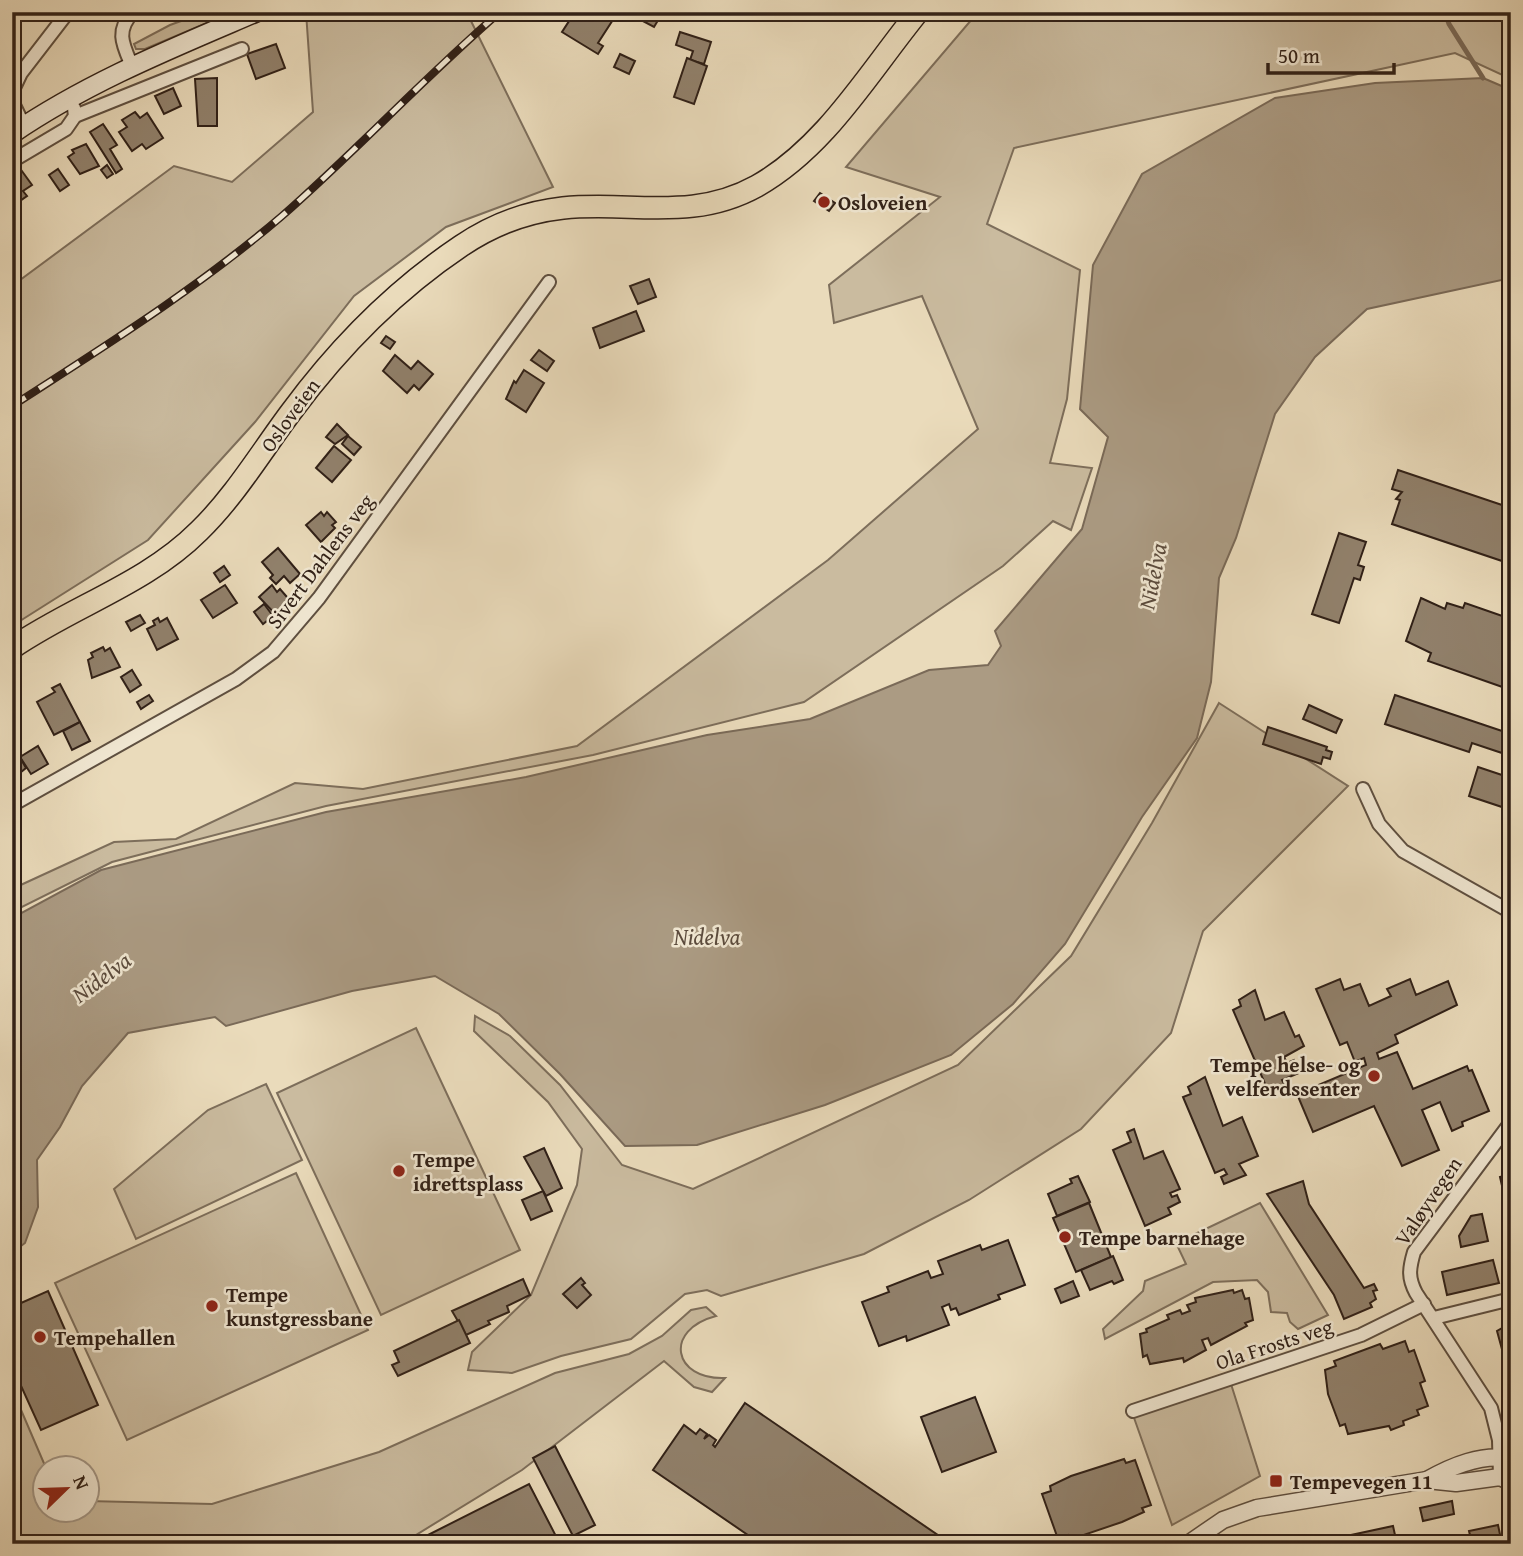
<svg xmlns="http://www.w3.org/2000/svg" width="1523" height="1556" font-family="'Gentium Book Plus',serif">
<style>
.green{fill:#cabb9f;stroke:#7d6e5b;stroke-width:2}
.water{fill:#ab9b83;stroke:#7a6a58;stroke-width:2}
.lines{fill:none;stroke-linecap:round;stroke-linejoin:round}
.stream{stroke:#7a6a58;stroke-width:5}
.building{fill:#91816c;stroke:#302017;stroke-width:2}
.minor-casing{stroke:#5e4f40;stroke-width:16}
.tertiary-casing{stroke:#5e4f40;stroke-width:19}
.secondary-casing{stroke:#302017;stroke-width:21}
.trunk-casing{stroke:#302017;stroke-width:24}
.minor{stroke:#f1e8d3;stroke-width:12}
.tertiary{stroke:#f1e8d3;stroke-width:16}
.secondary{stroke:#f1e8d3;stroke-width:18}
.trunk{stroke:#eadbbb;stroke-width:21}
.rail-casing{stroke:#302017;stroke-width:8}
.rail{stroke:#f1e8d3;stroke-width:5;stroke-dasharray:16;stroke-linecap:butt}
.poi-dot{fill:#8f2418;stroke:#f1e8d3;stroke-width:2.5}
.labels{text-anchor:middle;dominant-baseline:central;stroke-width:5;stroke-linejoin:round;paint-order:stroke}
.poi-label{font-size:21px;font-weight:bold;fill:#302017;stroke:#f1e8d3;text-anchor:start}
.street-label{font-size:21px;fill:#302017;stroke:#f1e8d3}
.water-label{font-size:23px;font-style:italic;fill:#5b4b3d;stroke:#f1e8d3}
</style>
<rect width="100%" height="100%" fill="#eadbbb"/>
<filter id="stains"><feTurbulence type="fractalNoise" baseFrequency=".00286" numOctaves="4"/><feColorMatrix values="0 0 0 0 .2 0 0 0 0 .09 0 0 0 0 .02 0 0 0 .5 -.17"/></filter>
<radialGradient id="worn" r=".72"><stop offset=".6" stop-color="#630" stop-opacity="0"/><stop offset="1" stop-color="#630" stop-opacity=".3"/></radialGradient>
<!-- green -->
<g class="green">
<path d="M206,12h27l-88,37h-9l-2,-5 36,-19z"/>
<path d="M306,12h173l-9,7 83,168 -107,40 -92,69 -99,126 -107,118 -136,86v-340l162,-120 58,16 81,-70z"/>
<path d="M978,12h533v67l-56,-26 -441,95 -27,76 93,46 -13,129 -17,64 42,5 -21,62 -18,-9 -50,45 -199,136 -211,53 -267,51 -214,56 -100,50v-23l102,-47 62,-3 119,-56 68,6 214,-43 251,-186 150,-131 -56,-133 -88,27 -5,-38 111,-88 -94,-30z"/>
<path d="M1219,703l129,83 -145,145 -32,102 -90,96 -112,71 -105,54 -143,42 -14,-6 -22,4 -54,45 -70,17 -49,17 -44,-3 4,-18 59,-57 46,-110 5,-36 -34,-47 -74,-71 1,-15 35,20 50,49 62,80 71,24 265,-124 113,-109 81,-133z"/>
<path d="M416,1028l104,222 -139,65 -104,-222z"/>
<path d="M266,1084l36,76 -166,79 -22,-50 94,-79z"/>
<path d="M296,1173l72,157 -241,110 -72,-157z"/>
<path d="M1260,1203l68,112 -30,14 -8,-7 -3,-9 -16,-1 -3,-20 -11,-12 -44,2 -108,57 -2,-10 40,-38 2,-10 41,-17 -10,-21z"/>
<path d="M706,1307l10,9c-53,14 -43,64 9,62l-13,14 -18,-5 -30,-26 -142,109 -111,68 -16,6h-383v-155l34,79v42h42v-9l124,3 167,-52 176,-79 74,-19 33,-18 29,-26z"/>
<path d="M1231,1384l29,92 -88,49 -39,-110z"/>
</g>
<!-- water -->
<path class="water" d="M1483,78l28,12v188l-144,31 -52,48 -40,57 -39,124 -17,40 -8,104 -14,56 -55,79 -77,127 -52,60 -62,51 -126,50 -128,40 -72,1 -65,-72 -61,-60 -64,-38 -83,15 -126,35 -11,-9 -87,16 -46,53 -22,41 -23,33 1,47 -13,36 -13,10v-335l89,-48 225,-58 200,-35 181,-42 103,-16 119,-49 59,-5 13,-19 -6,-15 87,-102 26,-92 -28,-28 13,-144 49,-91 133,-76 100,-15z"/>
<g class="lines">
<!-- stream -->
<path class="stream" d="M1445,12l4,12 34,54"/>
</g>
<!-- building -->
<g class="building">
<path d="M575,12l9,6 4,-6h30l-20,31 5,3 -5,8 -36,-22z"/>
<path d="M626,12h37l-9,15z"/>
<path d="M680,32l31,10 -7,22 -14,-4 3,-9 -17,-6z"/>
<path d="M276,44l9,24 -29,11 -9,-25z"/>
<path d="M620,54l15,7 -6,13 -15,-7z"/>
<path d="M687,58l20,8 -13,38 -20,-7z"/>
<path d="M217,78v48h-19l-3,-47z"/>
<path d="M173,88l8,18 -17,8 -9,-18z"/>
<path d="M135,112l5,6 7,-5 16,25 -17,11 -4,-5 -10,7 -13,-19 8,-5 -5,-7z"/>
<path d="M103,124l14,21 -7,4 12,20 -6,4 -26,-41z"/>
<path d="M86,144l13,22 -19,8 -12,-17 6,-4 -2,-3z"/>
<path d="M107,165l6,9 -6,4 -6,-8z"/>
<path d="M19,167l13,18 -9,6 4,5 -10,7 -5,-8v-24z"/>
<path d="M58,169l11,16 -9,6 -11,-16z"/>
<path d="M820,193l15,10 -6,8 -15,-10z"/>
<path d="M12,207l7,10 -7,5z"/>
<path d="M649,279l7,18 -18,7 -8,-18z"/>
<path d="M636,311l8,20 -44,17 -7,-20z"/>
<path d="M386,336l9,6 -5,7 -9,-6z"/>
<path d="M539,350l15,11 -7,10 -16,-11z"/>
<path d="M395,355l16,14 7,-8 15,13 -14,16 -5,-5 -7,8 -24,-22z"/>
<path d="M524,370l20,13 -18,29 -20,-13 8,-18 2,2z"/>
<path d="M337,424l11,11 -13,9 -9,-7z"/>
<path d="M348,436l13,11 -7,8 -12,-11z"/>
<path d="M334,446l17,14 -19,22 -16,-14z"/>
<path d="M1398,470l113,38v56l-119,-40 8,-24 -4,-1 6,-7 -10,-3z"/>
<path d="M321,512l3,4 3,-4 9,10 -4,3 3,3 -14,14 -15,-17z"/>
<path d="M1339,533l27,9 -8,23 6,2 -4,13 -6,-2 -15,45 -27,-9z"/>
<path d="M278,548l22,26 -10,9 -6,-7 -8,8 -6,-6 3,-3 -11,-13z"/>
<path d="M224,566l6,9 -10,7 -6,-9z"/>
<path d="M225,585l12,18 -24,15 -12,-18z"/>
<path d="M272,585l5,7 3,-3 13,15 -15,13 -19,-20z"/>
<path d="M1421,598l24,11 2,-6 16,5 2,-5 46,16v71l-83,-29 3,-8 -25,-12z"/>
<path d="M264,604l9,12 -10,8 -9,-12z"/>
<path d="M140,615l5,8 -14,8 -5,-9z"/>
<path d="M158,618l2,4 7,-4 11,21 -21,11 -10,-21 8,-4 -2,-4z"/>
<path d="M103,647l2,4 5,-3 10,19 -28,11 -4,-18 5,-3 -2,-4z"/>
<path d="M132,670l9,15 -11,7 -9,-15z"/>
<path d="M60,684l20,38 -26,13 -17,-33 18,-10 -3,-4z"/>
<path d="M149,695l4,6 -12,8 -4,-7z"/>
<path d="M1395,695l116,39v22l-39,-13 -3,9 -84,-28z"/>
<path d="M1309,705l33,15 -6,13 -33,-14z"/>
<path d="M80,722l10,19 -18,9 -9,-19z"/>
<path d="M1268,727l59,20 -1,3 6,2 -2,7 -7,-2 -2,7 -58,-20z"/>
<path d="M38,746l10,18 -17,10 -11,-17z"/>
<path d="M14,747l12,21 -11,9 4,7 -7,4z"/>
<path d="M1478,767l33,11v32l-42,-14z"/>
<path d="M1340,979l4,11 16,-6 9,22 22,-10 -4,-7 23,-10 6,16 32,-14 9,24 -62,30 3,8 -21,10 2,6 18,-7 16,37 54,-23 2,5 3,-1 17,41 -27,11 1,4 -11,5 -12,-29 -18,8 17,40 -37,16 -28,-60 -61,26 -16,-38 69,-29 -2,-7 -9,4 -8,-20 -7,3 -24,-56z"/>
<path d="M1255,990l10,30 19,-8 11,25 4,-2 5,11 -20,11 3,6 7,-3 5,13 -17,7 3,6 -16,7 -36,-83 8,-4 -2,-6z"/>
<path d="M1205,1077l18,49 19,-9 16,39 -19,8 7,11 -22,9 -3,-7 6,-3 -3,-5 -9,4 -32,-76 8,-3 -3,-7z"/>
<path d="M1134,1129l10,30 19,-8 17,38 -10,4 2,4 5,-2 3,7 -12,6 3,6 -26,12 -32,-76 18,-8 -4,-10z"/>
<path d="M544,1148l18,40 -16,8 -22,-39z"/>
<path d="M1511,1174v24l-6,1 -5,-22z"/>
<path d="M1078,1176l12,26 -33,14 -9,-22 24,-11 -2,-4z"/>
<path d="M1303,1181l6,23 55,84 10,-4 3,6 -4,1 3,8 -6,4 2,4 -28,12 -10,-24 -67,-101z"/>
<path d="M543,1191l9,20 -21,9 -9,-20z"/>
<path d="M1089,1203l22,54 -35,15 -23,-54z"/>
<path d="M1482,1214l6,27 -27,6 -2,-11 12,-20z"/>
<path d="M1008,1240l17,45 -27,10 2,4 -41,16 -3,-7 -5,2 -2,-6 -7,3 7,18 -42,16 -1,-5 -27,10 -17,-44 27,-10 -2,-5 41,-16 3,7 12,-4 -5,-13 42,-16 2,5z"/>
<path d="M1511,1250v24l-6,-22z"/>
<path d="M1113,1256l10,24 -9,4 -2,-3 -22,9 -9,-20z"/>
<path d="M1493,1260l6,23 -52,12 -5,-23z"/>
<path d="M581,1278l4,5 -3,2 9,10 -14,13 -14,-14z"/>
<path d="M523,1279l7,16 -23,11 2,6 -21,9 2,3 -24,11 -14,-24z"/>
<path d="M1073,1281l6,15 -18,7 -6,-14z"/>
<path d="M1233,1290l1,3 8,-3 3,9 4,-1 4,22 -8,3 2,3 -36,19 -3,-7 -6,2 4,10 -22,12 -1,-4 -33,6 -3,-9 -4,2 -3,-23 7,-2 -1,-3 23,-10 -2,-4 13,-5 2,4 8,-3 -3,-6 9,-3 -1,-4z"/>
<path d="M48,1291l50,114 -57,25 -29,-64v-59z"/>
<path d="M459,1320l11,23 -72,33 -6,-11 7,-3 -5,-11z"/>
<path d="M1511,1323v29l-8,1 -6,-22z"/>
<path d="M1405,1341l4,11 5,-2 11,31 -5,2 8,23 -11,4 2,5 -16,6 1,4 -13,5 -2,-4 -41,8 -3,-10 -5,2 -12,-32 -3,-24 11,-4 -2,-5 46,-17 3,5z"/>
<path d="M975,1397l21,55 -54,20 -21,-55z"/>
<path d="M745,1403l206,141h-190l-108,-74 31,-45 12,9 4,-5 7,5 -3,5 5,-4 7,5 -3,5 2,2z"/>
<path d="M555,1446l40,79 -22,11 -40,-78z"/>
<path d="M1124,1459l2,4 9,-3 16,45 -9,3 2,4 -22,10 -53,18 -1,-5 -10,4 -16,-45 9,-3 -1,-5 21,-10z"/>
<path d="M529,1484l31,60h-130l-4,-8z"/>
<path d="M1452,1501l2,13 -31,7 -3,-13z"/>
<path d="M1498,1525l4,19h-30l-3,-13z"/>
<path d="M1393,1526l4,18h-88z"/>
<path d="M1470,1535l2,9h-25v-4z"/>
<path d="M1446,1536l1,8h-21l-1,-4z"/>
<path d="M1264,1539l1,5h-24z"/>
</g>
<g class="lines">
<!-- minor casing -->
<g class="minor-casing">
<g id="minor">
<path d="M132,66c-9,-21 -17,-35 1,-54"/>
<path d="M12,92l9,-19 47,-61"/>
<path d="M12,101l12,25"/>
<path d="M75,116l167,-67"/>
<path d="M12,161l54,-32 9,-13 -1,-8"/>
<path d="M1363,789l16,35 24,27 108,61"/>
<path d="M12,805l224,-126 37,-27 46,-54 230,-316"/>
<path d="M1434,1318l77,-19"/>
<path d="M1133,1411l228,-76 63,-31"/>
<path d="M1500,1477l-1,-37 -8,-32 -75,-115c-8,-15 -7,-24 -2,-41l97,-130"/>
</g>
</g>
<!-- tertiary casing -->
<g class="tertiary-casing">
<g id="tertiary">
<path d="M1427,1480c25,-14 55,-27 84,-21"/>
<path d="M1188,1544l35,-24 34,-12 170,-28 29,3 44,-6 11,5"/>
</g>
</g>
<!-- secondary casing -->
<g class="secondary-casing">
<path id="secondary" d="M12,134c76,-52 161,-86 245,-122"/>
</g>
<!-- trunk casing -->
<g class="trunk-casing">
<path id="trunk" d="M12,648c61,-42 134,-64 187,-117 36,-35 62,-79 92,-119 48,-65 103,-121 170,-166 31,-21 65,-34 102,-38 69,-7 129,14 194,-22 69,-39 112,-114 161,-174"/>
</g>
<!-- minor -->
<use href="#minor" class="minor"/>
<!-- tertiary -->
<use href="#tertiary" class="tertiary"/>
<!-- secondary -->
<use href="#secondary" class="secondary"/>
<!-- trunk -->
<use href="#trunk" class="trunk"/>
<!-- rail casing -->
<g class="rail-casing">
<path id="rail" d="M12,406c93,-60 186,-118 270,-190 75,-66 143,-139 218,-204"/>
</g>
<!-- rail -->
<use href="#rail" class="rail"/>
</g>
<!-- markers -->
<g class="poi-dot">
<circle cx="824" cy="202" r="7"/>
<circle cx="1374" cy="1076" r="7"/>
<circle cx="399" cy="1171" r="7"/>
<circle cx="1065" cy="1237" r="7"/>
<circle cx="212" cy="1306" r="7"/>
<circle cx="40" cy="1337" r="7"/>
<rect x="1269" y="1474" width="14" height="14" rx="3.5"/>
</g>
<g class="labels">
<!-- poi labels -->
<g class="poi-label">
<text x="838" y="202">Osloveien</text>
<text x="1360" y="1064" text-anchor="end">Tempe helse- og<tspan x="1360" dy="24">velferdssenter</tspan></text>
<text x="413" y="1159">Tempe<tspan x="413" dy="24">idrettsplass</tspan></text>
<text x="1079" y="1237">Tempe barnehage</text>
<text x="226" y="1294">Tempe<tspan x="226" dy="24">kunstgressbane</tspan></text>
<text x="54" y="1337">Tempehallen</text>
<text x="1290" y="1481">Tempevegen 11</text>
</g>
<!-- street labels -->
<g class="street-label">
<text transform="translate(290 415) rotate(-54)">Osloveien</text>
<text transform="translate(320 561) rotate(-53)">Sivert Dahlens veg</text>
<text transform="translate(1428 1201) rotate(-56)">Valøyvegen</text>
<text transform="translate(1274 1344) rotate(-18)">Ola Frosts veg</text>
</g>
<!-- water labels -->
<g class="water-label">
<text transform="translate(1152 576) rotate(-79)">Nidelva</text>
<text x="707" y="936">Nidelva</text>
<text transform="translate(101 977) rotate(-37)">Nidelva</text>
</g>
</g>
<!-- margin -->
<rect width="1523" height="1556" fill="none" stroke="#eadbbb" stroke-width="42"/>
<rect x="14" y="14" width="1495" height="1528" fill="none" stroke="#302017" stroke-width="3.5"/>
<rect x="21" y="21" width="1481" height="1514" fill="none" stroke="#302017" stroke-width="2"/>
<!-- north arrow -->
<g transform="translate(66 1489) rotate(67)"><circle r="33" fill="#f1e8d3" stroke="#a49888" stroke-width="2"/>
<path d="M0-5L12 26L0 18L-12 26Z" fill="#8f2418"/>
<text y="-10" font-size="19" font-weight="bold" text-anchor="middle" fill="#302017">N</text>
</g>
<!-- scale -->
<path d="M1268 63v10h126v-10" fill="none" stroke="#302017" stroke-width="3.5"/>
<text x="1278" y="63" font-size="21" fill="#302017" stroke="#f1e8d3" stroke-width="5" paint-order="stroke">50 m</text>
<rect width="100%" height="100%" filter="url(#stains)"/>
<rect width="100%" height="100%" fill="url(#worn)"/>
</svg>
